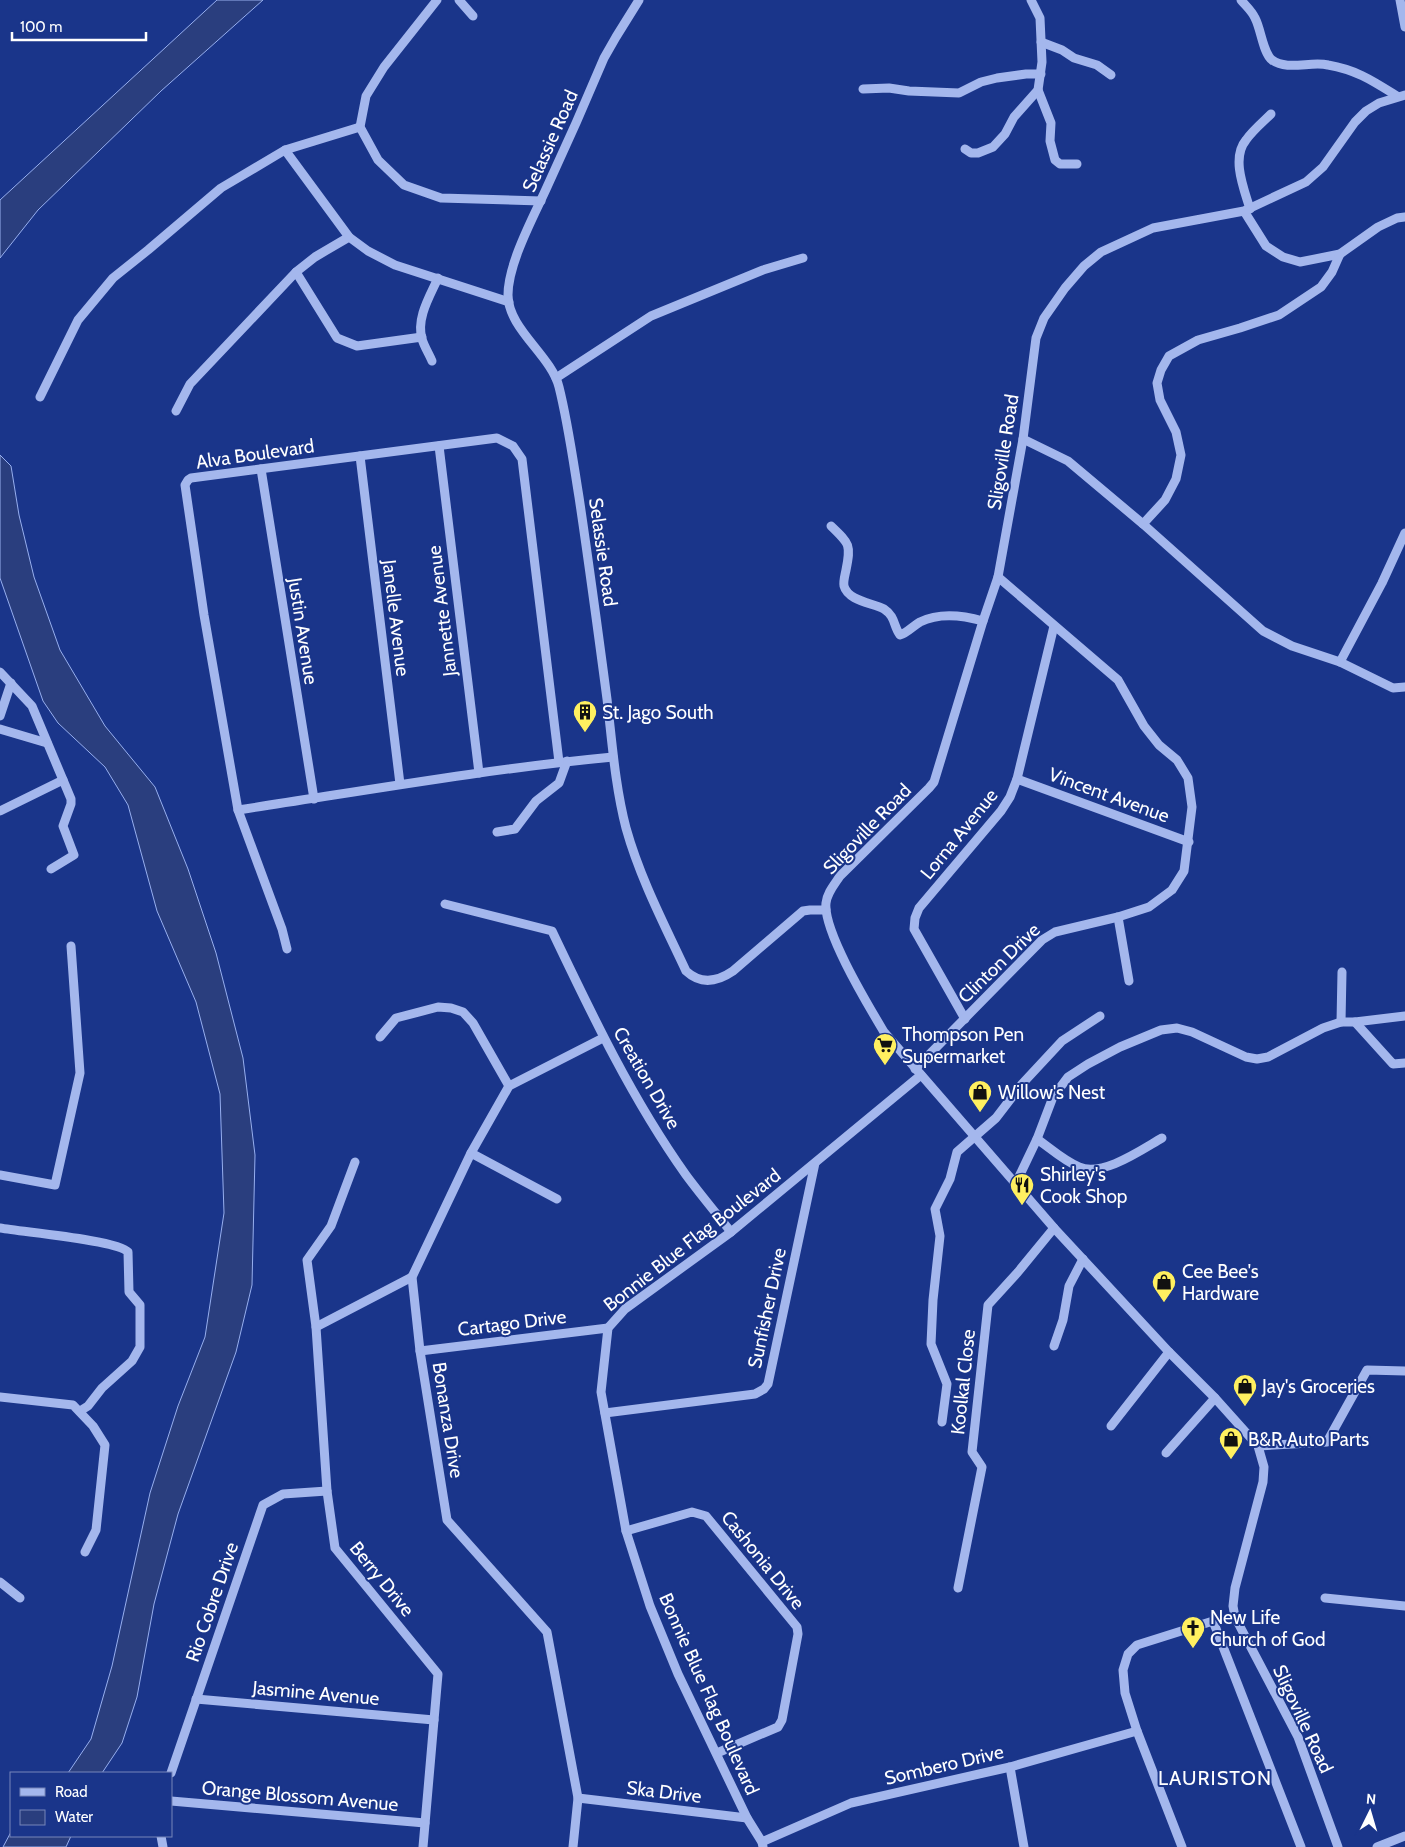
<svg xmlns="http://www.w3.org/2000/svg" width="1405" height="1847" font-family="Cabin,sans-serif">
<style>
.water{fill:#2a3e7e;stroke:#97afef}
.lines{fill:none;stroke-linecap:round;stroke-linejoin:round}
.minor{stroke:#a4b7ed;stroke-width:9}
.labels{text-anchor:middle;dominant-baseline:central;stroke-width:4;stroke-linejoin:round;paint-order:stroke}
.street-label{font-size:19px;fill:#fff;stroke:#1a358a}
.poi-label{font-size:19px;fill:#fff;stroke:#1a358a;text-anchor:start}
.neighbourhood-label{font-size:20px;letter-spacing:1px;fill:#fff;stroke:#1a358a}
</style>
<rect width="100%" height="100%" fill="#1a358a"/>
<!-- water -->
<g class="water">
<path d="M217,0h46l-102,91 -123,119 -38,48v-58z"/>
<path d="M0,455l11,11 8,49 15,62 26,73 45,76 50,61 33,82 28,84 27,105 12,97 -3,130 -16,67 -58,162 -24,90 -17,93 -15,46 -20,30h-34l23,-34 21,-73 38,-173 28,-87 27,-69 19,-124 -4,-119 -24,-92 -39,-91 -29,-106 -23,-38 -47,-44 -15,-22 -43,-123z"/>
<path d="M11,1832v4h60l-5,11h-63z"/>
</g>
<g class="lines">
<!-- minor -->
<g class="minor">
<path d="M437,0l-53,67 -18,29 -6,31 18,33 26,25 37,13 100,3"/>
<path d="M459,0l14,16"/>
<path d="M639,0l-23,37 -12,21c-18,43 -37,86 -57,129 -13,29 -39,76 -39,108 0,34 43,60 51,92 9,36 14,73 20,110 10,67 19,134 28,202 5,42 8,87 19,129 14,50 38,96 60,143 15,14 31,11 47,0l70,-60 7,-1h16"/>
<path d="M1241,0c5,6 11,11 14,18 6,11 8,35 17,42 15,11 39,1 56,5 29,5 45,16 69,31"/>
<path d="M1400,0l5,27"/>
<path d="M1041,42l21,8 12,8 23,7 14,10"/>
<path d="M863,89l26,-1 20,3 50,2 22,-11 16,-4 29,-4h15"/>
<path d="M1038,90l13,33 -1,18 5,19 5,4h17"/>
<path d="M965,149l6,4h7l15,-6 12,-13 9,-17 24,-27 4,-28 -2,-44 -9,-18"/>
<path d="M285,150l64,87 19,14 27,14 114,37"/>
<path d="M1250,209c-6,-20 -19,-51 -4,-69 7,-10 17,-18 25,-26"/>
<path d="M1244,211l22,35 17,11 17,5 40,-8 38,-27 19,-9 8,-1"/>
<path d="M296,272l41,66 20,8 65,-9"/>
<path d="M432,361c-3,-7 -8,-15 -10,-22 -6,-21 8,-43 16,-61"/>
<path d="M556,378l95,-62 112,-46 40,-12"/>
<path d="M40,397l38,-77 35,-42 35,-28 73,-62 64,-38 75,-23"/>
<path d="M176,411l14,-27 106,-112 19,-15 34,-20"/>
<path d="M1023,439l45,22 75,63 120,107 29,15 48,16 53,26 12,-1"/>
<path d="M439,446l40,327"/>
<path d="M360,456l40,328"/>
<path d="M261,469l53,330"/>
<path d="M1143,524l22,-24 11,-21 5,-24 -5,-23 -16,-32 -3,-17 4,-13 8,-14 29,-16 42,-12 39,-13 42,-28 11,-15 8,-18"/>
<path d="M831,526c19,18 20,19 15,44 -1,5 -3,12 -2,16 4,15 29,17 40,23 12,8 9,17 16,26 7,-2 13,-9 20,-13 20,-10 42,-7 63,-1"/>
<path d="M1340,662l42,-79 23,-50"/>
<path d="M0,672l32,34 39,93v5l-8,22 11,29 -23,14"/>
<path d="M0,716l11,-33"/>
<path d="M0,729l47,14"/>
<path d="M1017,779l172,63"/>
<path d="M238,810c125,-19 249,-41 375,-53"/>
<path d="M0,811l63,-31"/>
<path d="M497,832l18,-3 21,-28 23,-18 8,-22"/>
<path d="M445,904l107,27c40,84 80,168 134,244 14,19 30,38 45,57"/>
<path d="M1118,917l11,64"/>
<path d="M287,949l-5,-20 -44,-119 -34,-195 -19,-130 3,-5 3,-2 306,-40 16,8 9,13 37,303"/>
<path d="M965,1019l-51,-90 1,-11 4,-10 82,-97 9,-14 7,-18 37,-153"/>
<path d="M1341,1022l1,-50"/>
<path d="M1355,1022l38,42 12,-1"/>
<path d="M380,1037l16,-19 42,-11 13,1 12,4 10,11 36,63"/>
<path d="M915,1069l127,-129 13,-8 63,-15 31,-10 23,-17 12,-19 8,-64 -4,-29 -11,-18 -18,-15 -15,-19 -26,-46 -120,-103"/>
<path d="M1037,1139c13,9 27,22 42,28 24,10 62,-17 83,-29"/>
<path d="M471,1153l86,46"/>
<path d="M355,1162l-24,64 -24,34 9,67 11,164 8,57 103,126 -15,173"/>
<path d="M0,1175l55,10 25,-112 -9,-127"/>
<path d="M1016,1183l21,-44 16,-42 15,-20 20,-13 32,-17 41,-17 16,-2 15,4 54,25 11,2 11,-2 55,-29 18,-6h14l50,-6"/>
<path d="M0,1228c21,4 118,12 128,24l1,40 11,13v42l-8,14 -30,27 -14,18 -8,5"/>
<path d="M316,1327l96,-50"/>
<path d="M1054,1346l9,-26 6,-34 14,-27"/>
<path d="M420,1351l188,-23"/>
<path d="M0,1397l73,8 20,21 12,19 -9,85 -11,22"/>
<path d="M605,1413l150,-19 9,-5 4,-5 47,-221"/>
<path d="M942,1422l5,-38 -16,-40 2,-44 7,-64 -5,-27 15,-30 7,-27 39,-34 26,-34 40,-43 38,-25"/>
<path d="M1111,1426l58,-74"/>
<path d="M1258,1446l69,-4 40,-72 38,1"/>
<path d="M1166,1453l49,-55"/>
<path d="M626,1531l66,-19 14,4 91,111 1,7 -16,86 -4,7 -61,26"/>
<path d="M0,1582l20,16"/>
<path d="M958,1588l24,-121 -10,-15 16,-147 30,-33 36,-44"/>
<path d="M1325,1598l80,8"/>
<path d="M196,1699l238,21"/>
<path d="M1010,1767l14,80"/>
<path d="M171,1773l92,-268 20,-11 44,-3"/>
<path d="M578,1798l169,20"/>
<path d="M171,1801l254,22"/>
<path d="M161,1836l2,11"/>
<path d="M762,1842l89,-39 159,-36 127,-36"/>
<path d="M573,1847l5,-49 -31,-166 -100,-112 -27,-169 -8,-74 59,-124 38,-67 94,-48"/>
<path d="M763,1847l-1,-5 -15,-24 -69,-144 -28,-68 -24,-75 -25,-139 7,-64 17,-19 106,-77 190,-157"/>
<path d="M1182,1847l-45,-116 -12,-38 -2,-23 5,-16 9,-9 76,-24 88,226"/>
<path d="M1338,1847l-40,-110 -63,-120 -2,-11 2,-18 28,-106 1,-15 -6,-21 -43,-48 -46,-46 -115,-124 -170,-196c-16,-27 -61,-101 -58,-129 1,-10 8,-18 14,-27l89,-88 5,-6 49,-161 15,-44 25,-138 13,-101 8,-20 21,-30 19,-22 17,-14 52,-24 91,-17 62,-29 17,-15 32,-45 11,-11 13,-8 26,-8"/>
<path d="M1377,1847l28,-11"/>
</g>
</g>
<!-- icons -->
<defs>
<g id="building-pin" transform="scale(1.25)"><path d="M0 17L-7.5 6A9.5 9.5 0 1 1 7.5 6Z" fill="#fff060" stroke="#1a358a"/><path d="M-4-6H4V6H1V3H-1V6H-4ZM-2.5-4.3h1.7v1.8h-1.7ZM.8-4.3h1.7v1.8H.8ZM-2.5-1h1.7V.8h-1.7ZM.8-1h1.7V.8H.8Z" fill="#111"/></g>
<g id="supermarket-pin" transform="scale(1.25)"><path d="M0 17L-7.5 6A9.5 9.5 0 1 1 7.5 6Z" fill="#fff060" stroke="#1a358a"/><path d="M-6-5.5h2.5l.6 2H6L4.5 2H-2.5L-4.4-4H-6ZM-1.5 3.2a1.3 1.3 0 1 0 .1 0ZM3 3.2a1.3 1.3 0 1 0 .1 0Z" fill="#111"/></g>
<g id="shop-pin" transform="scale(1.25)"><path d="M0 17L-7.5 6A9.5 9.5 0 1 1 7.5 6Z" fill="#fff060" stroke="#1a358a"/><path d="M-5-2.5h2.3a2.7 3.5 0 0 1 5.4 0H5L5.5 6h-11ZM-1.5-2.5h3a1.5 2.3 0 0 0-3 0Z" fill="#111"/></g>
<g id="restaurant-pin" transform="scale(1.25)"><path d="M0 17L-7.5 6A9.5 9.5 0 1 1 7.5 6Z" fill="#fff060" stroke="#1a358a"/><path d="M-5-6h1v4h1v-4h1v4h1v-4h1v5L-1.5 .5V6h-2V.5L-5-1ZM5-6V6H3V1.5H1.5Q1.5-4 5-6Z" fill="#111"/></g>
<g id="church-pin" transform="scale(1.25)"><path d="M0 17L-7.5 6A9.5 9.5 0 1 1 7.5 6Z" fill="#fff060" stroke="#1a358a"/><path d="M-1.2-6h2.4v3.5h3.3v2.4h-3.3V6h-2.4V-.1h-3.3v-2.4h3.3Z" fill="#111"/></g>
</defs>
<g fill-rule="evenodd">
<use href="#building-pin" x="585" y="712"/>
<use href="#supermarket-pin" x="885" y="1045"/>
<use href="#shop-pin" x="980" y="1092"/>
<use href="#restaurant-pin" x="1022" y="1185"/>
<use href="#shop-pin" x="1164" y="1282"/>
<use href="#shop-pin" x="1245" y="1386"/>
<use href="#shop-pin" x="1231" y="1439"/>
<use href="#church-pin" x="1193" y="1628"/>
</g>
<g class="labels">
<!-- street labels -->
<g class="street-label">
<text transform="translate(550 141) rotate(-66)">Selassie Road</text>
<text transform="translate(1003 452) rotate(-81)">Sligoville Road</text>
<text transform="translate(255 454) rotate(-8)">Alva Boulevard</text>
<text transform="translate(603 552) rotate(82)">Selassie Road</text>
<text transform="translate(442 611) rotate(-97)">Jannette Avenue</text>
<text transform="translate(396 618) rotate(83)">Janelle Avenue</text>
<text transform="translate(303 631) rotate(81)">Justin Avenue</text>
<text transform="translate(1109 795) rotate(20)">Vincent Avenue</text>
<text transform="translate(867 829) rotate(-46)">Sligoville Road</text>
<text transform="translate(959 834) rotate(-51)">Lorna Avenue</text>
<text transform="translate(999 963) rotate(-44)">Clinton Drive</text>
<text transform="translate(647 1078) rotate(60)">Creation Drive</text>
<text transform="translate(692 1240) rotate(-38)">Bonnie Blue Flag Boulevard</text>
<text transform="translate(767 1308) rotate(-78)">Sunfisher Drive</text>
<text transform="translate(512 1323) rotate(-7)">Cartago Drive</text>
<text transform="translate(963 1382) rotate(-84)">Koolkal Close</text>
<text transform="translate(448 1420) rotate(81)">Bonanza Drive</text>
<text transform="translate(763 1560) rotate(51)">Cashonia Drive</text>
<text transform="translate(382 1579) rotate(51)">Berry Drive</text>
<text transform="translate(212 1602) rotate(-71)">Rio Cobre Drive</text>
<text transform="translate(316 1693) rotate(5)">Jasmine Avenue</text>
<text transform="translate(709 1694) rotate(66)">Bonnie Blue Flag Boulevard</text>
<text transform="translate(1303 1719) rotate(65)">Sligoville Road</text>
<text transform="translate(944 1765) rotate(-13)">Sombero Drive</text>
<text transform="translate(664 1792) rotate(7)">Ska Drive</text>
<text transform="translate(300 1796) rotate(5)">Orange Blossom Avenue</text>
</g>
<!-- poi labels -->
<g class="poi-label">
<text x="602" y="712">St. Jago South</text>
<text x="902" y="1034">Thompson Pen<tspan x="902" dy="22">Supermarket</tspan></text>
<text x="998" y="1092">Willow's Nest</text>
<text x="1040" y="1174">Shirley's<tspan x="1040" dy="22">Cook Shop</tspan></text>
<text x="1182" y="1271">Cee Bee's<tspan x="1182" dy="22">Hardware</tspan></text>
<text x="1262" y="1386">Jay's Groceries</text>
<text x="1248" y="1439">B&amp;R Auto Parts</text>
<text x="1210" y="1617">New Life<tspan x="1210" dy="22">Church of God</tspan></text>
</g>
<!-- neighbourhood labels -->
<g class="neighbourhood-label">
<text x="1215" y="1778">LAURISTON</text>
</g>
</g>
<!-- legend -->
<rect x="10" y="1772" width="162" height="65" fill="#1a358a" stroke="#7686b9"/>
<rect x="20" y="1788" width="25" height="8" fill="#a4b7ed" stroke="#7686b9"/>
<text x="55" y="1797" font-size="15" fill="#ffffff">Road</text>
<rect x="20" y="1810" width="25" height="15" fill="#2a3e7e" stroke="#7686b9"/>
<text x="55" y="1822" font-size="15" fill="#ffffff">Water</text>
<!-- north arrow -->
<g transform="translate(1370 1812) rotate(5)" stroke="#1a358a" stroke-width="4" paint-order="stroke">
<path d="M0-4L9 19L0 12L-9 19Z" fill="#ffffff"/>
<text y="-8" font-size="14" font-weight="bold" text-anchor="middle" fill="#ffffff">N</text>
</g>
<!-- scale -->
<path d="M12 32v8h134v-8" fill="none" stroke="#ffffff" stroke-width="2.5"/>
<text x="20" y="32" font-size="15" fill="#ffffff" stroke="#1a358a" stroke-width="4" paint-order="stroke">100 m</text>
</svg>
